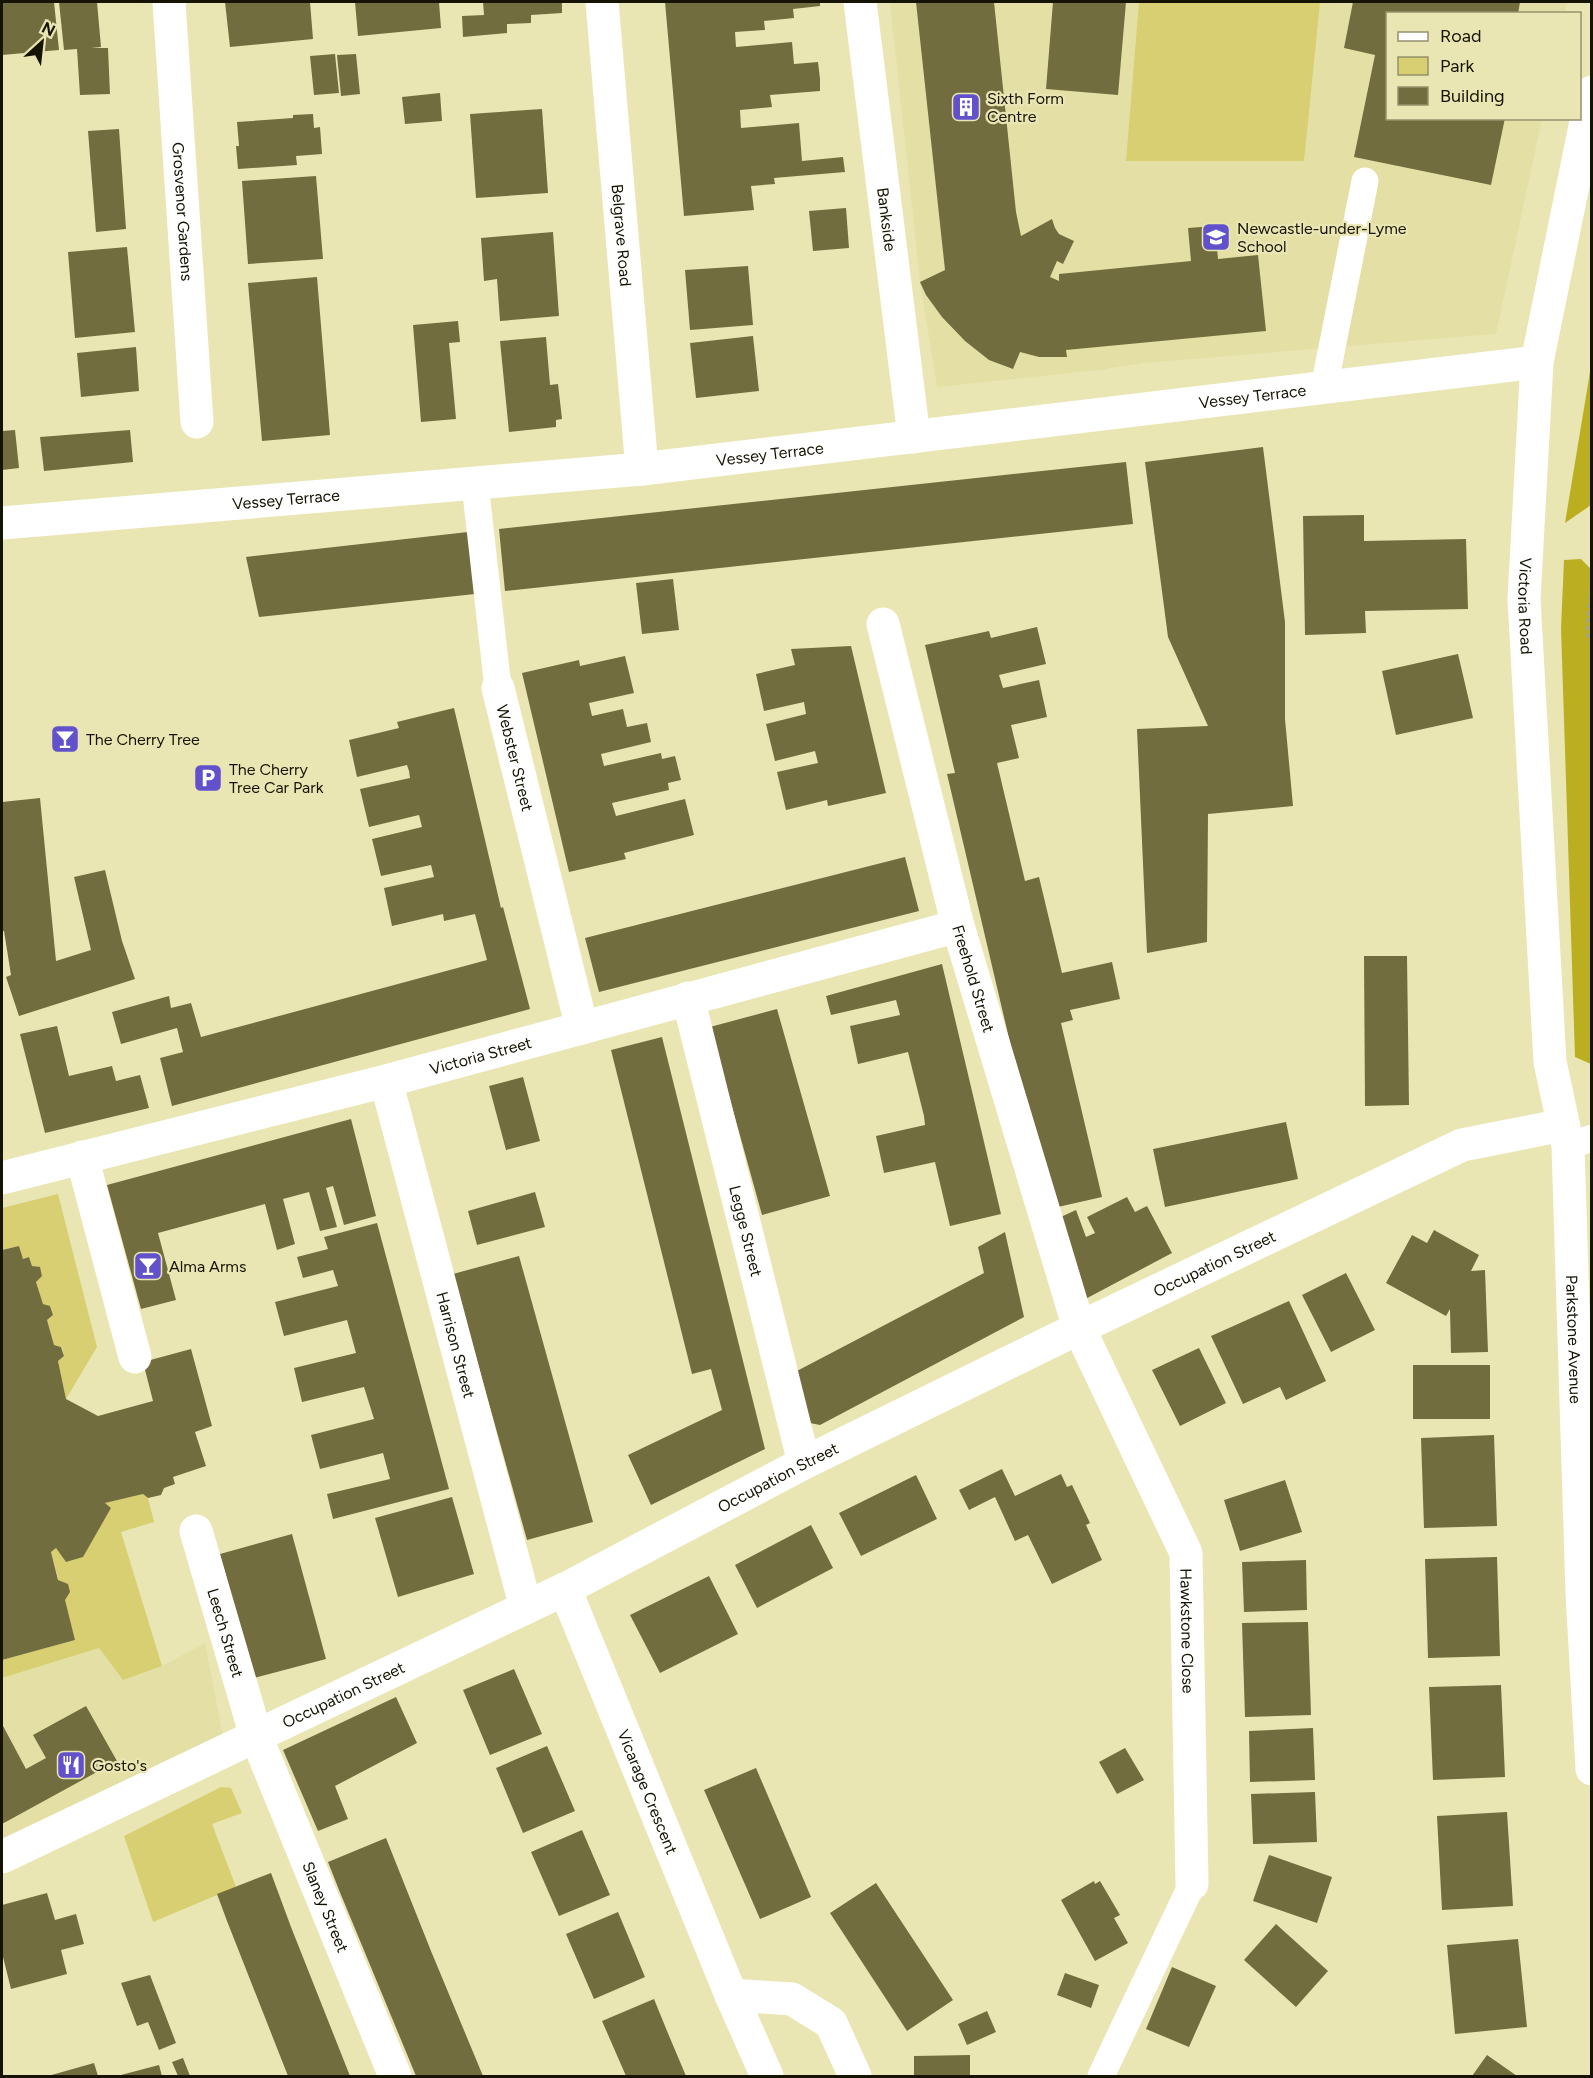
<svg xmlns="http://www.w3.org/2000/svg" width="1593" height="2078" font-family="Figtree,sans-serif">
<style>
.built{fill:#e4e0a5}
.green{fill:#d7cf71}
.forest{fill:#bbaf21}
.building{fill:#716d3e}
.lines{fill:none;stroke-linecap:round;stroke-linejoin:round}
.path{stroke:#a8a47d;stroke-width:4;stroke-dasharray:4.5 3;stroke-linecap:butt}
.lane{stroke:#fff;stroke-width:27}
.street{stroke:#fff;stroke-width:33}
.labels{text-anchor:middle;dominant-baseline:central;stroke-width:4.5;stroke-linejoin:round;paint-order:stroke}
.poi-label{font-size:16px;fill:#151302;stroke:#eae6b4;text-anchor:start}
.street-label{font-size:16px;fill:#151302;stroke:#eae6b4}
</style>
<rect width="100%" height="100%" fill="#eae6b4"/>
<!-- built -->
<g class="built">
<path d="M890,2h677l-3,11 -176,1v104l154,1 -46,215 -352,29 -45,7 -162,17 -17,-105z"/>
<path d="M205,1643l18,93 -221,110v-168l97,-30 24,32 39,-14z"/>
</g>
<!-- green -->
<g class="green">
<path d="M1139,2h181l-16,159h-178z"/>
<path d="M58,1194l39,153 -31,52 -8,-38 6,-5 -2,-9 -8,-2 -7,-25 6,-5 -3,-9 -7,-2 -7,-22 6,-6 -2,-8 -8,-2 -3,-9 -6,2 -4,-13 -17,4v-42z"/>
<path d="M143,1494l5,4 6,24 -33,10 41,134 -39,14 -24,-32 -97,30v-18l73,-20 -24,-88 5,-4 10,14 16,-5 29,-49 -6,-5z"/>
<path d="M221,1787l10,1 11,25 -30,11 24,63 -83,35 -29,-86z"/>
</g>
<!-- forest -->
<g class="forest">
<path d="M1591,360v145l-26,18 25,-151z"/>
<path d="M1581,559l11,11 -1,494 -16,-7 -14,-429 3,-68z"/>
</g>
<!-- building -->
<g class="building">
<path d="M2,2h52l5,48 -57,5z"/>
<path d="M59,2h38l4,45 -10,1h17l2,46 -30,1 -3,-46 -13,1z"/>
<path d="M225,2h85l3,37 -83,8z"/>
<path d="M355,2h84l2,26 -83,8z"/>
<path d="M483,2h79v11l-31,2v8l-24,1v9l-44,4 -1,-21 22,-1z"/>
<path d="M665,2h155v4l-27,3 1,9 -30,3 1,9 -30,2 1,15 56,-5 2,22 24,-2 2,17v12l-50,4 2,12 -32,3 1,18 58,-5 3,38 41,-4 2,15 -71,6 1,6 -24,2 3,24 -70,6z"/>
<path d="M916,2h78l22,210 5,24 31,-17 3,9 4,6 15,7 -11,23 -6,-3 -7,16 9,4v-7l132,-13 -3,-33 27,-2 3,33 40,-4 8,76 -200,19 1,7h-28l-19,-5 -7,17 -24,-9 -24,-19 -23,-24 -16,-22 -6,-13 25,-12z"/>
<path d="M1053,2h73l-8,93 -72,-6z"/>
<path d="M1353,2h167l-2,12h-130v104h117l-14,67 -137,-28 21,-102 -31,-7z"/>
<path d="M335,54l4,39 -25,2 -4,-39z"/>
<path d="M356,54l4,40 -19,2 -4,-41z"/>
<path d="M440,93l2,28 -37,3 -3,-27z"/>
<path d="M542,109l6,84 -72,5 -6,-84z"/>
<path d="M313,114l1,14 6,-1 2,27 -26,2 1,9 -59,4 -2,-23h3l-2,-24 56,-4v-3z"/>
<path d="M119,129l7,100 -30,3 -8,-101z"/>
<path d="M316,176l7,83 -75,5 -6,-83z"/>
<path d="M846,208l3,40 -36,3 -4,-40z"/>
<path d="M553,232l6,84 -59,5 -3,-42 -13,2 -3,-43z"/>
<path d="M127,247l8,85 -60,6 -7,-86z"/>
<path d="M748,266l5,59 -63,5 -5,-60z"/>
<path d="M317,277l13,158 -68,6 -14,-158z"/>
<path d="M458,321l2,21 -11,1 7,76 -35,3 -8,-97z"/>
<path d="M753,336l6,55 -63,7 -6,-55z"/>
<path d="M546,337l4,48 8,-1 4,35 -6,1v7l-47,5 -9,-91z"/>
<path d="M136,347l3,44 -58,6 -4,-44z"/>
<path d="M15,430l4,38 -17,2v-39z"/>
<path d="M130,430l3,32 -89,9 -4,-34z"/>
<path d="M1263,447l22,175v97l8,87 -85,8 -1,128 -60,11 -10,-224 71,-3 -40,-89 -23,-175z"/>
<path d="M1126,462l7,62 -628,67 -6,-62z"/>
<path d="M1364,515v26l102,-2 2,70 -103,2 1,22 -61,2 -2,-119z"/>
<path d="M468,532l7,62 -216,23 -13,-60z"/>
<path d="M673,579l6,51 -37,4 -6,-51z"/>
<path d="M1037,627l9,37 -47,11 4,13 36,-8 8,37 -36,8 8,33 -22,5 28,118 14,-4 23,96 50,-11 8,37 -50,11 3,10 -12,3 41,174 -53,12 -102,-435 8,-1 -30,-128 64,-14 2,7z"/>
<path d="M851,646l35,147 -58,13 -1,-6 -41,10 -9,-38 41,-9 -3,-12 -40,10 -9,-37 40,-10 -2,-12 -40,9 -8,-37 39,-9 -4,-16z"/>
<path d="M1458,654l15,64 -77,17 -14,-64z"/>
<path d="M625,656l9,37 -45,10 3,13 31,-7 4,18 20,-4 4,19 -50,12 3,12 57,-13 1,6 13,-3 6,24 -13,3 1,7 -57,13 4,13 69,-17 9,36 -70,18 2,6 -57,13 -47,-199 57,-13 1,6z"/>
<path d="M454,708l47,200 2,-1 27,102 -358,97 -12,-48 23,-6 -6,-24 -56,16 -9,-32 57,-16 2,12 20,-5 10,34 286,-77 -12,-46 -31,7 -1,-7 -51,12 -8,-38 50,-11 -3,-12 -50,11 -9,-37 50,-12 -3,-12 -50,12 -9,-38 50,-11 -1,-7 -2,-6 -50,12 -8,-37 50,-12 -2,-6z"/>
<path d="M40,798l16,163 35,-11 -17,-73 31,-7 17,71 13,38 -116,37 -13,-39 5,-2 -7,-44h-2v-129z"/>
<path d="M905,857l14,54 -320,81 -14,-54z"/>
<path d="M1364,956h43l2,149 -44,1z"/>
<path d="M942,964l59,250 -51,12 -15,-64 -51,11 -8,-37 49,-11 -1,-9 -16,-64 -50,12 -8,-38 50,-11 -4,-15 -65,15 -5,-19z"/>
<path d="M777,1009l53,187 -68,19 -52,-188z"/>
<path d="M57,1026l12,50 43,-10 4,15 24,-6 9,33 -104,25 -25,-99z"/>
<path d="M662,1037l103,412 -114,56 -23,-50 94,-45 -11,-41 -19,5 -81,-324z"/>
<path d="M523,1077l17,64 -34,9 -17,-64z"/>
<path d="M351,1119l25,97 -32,9 -11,-39 -7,2 11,39 -17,4 -11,-39 -26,7 12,45 -18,6 -12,-46 -107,29 18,67 -35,9 -34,-124z"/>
<path d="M1286,1122l12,57 -133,28 -12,-58z"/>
<path d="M535,1192l10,35 -68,18 -9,-34z"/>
<path d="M1127,1197l8,15 12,-6 25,47 -96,51 -24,-83 24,-11 10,27 9,-4 -8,-16z"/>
<path d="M377,1223l72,266 -116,30 -6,-25 63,-15 -7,-26 -63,16 -9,-34 63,-16 -10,-32 -62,15 -8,-34 62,-15 -9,-33 -63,16 -9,-34 63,-16 -5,-16 -30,8 -6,-21 31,-8 -4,-12z"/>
<path d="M1434,1230l45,25 -8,16 14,-1 3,82 -37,1 -1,-44 -4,7 -60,-33 26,-48 15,8z"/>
<path d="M1005,1232l19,85 -204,108 -10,-2 -15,-51 189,-99 -6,-26z"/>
<path d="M19,1246l4,13 6,-2 3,9 8,1 2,9 -6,6 7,22 7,2 3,9 -6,5 7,25 7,2 3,9 -6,5 8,38 32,17 55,-15 -10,-39 48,-13 21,77 -17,6 11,34 -33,11 2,7 -11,4 -3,7 -13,3 -5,-4 -38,9 6,5 -28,49 -17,5 -10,-14 -5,4 7,28 10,4 2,8 -5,8 10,40 -73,20v-410z"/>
<path d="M519,1256l74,266 -66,18 -74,-266z"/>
<path d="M1346,1273l29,57 -44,22 -29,-57z"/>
<path d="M1289,1301l37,80 -40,19 -6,-13 -37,17 -32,-68z"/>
<path d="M1199,1348l27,55 -46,23 -28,-56z"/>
<rect x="1413" y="1365" width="77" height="54"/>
<path d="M1494,1435l3,91 -73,2 -3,-90z"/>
<path d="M1002,1469l13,27 46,-22 6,13 5,-2 18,38 -4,2 16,35 -50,24 -24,-49 -13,6 -20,-44 -26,13 -10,-20z"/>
<path d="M916,1475l21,44 -76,37 -22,-43z"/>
<path d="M1285,1480l17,52 -62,19 -16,-51z"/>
<path d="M452,1497l22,77 -76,23 -23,-79z"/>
<path d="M811,1525l22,43 -76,40 -22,-43z"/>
<path d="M292,1534l34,125 -72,19 -34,-124z"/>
<path d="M1497,1557l3,99 -72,2 -3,-99z"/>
<path d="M1306,1560l1,50 -63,2 -2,-50z"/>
<path d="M709,1576l29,58 -78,39 -30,-58z"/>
<path d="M1308,1622l3,93 -66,2 -3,-94z"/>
<path d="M514,1669l28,65 -52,21 -27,-65z"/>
<path d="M1501,1685l4,92 -72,3 -4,-93z"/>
<path d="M396,1697l21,46 -82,43 13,33 -30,12 -35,-81z"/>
<path d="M86,1706l31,55 -115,63v-100l24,45 20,-11 -13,-23z"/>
<path d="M1313,1728l2,52 -65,2 -1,-51z"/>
<path d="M547,1746l28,65 -52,22 -27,-65z"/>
<path d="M1125,1748l19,32 -27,14 -18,-32z"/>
<path d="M756,1768l55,129 -51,22 -56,-129z"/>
<path d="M1315,1792l2,50 -64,2 -2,-50z"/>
<path d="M1507,1812l6,94 -71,4 -5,-94z"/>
<path d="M582,1830l28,65 -51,21 -28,-64z"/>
<path d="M386,1838l45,113 52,125h-67l-77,-186 -11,-28z"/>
<path d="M1269,1855l63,22 -15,46 -64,-22z"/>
<path d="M271,1873l20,54 59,149h-62l-61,-155 -10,-27z"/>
<path d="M1094,1881l1,3 5,-3 20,34 -6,3 14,25 -33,18 -34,-61z"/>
<path d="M876,1883l77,117 -46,31 -77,-118z"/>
<path d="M47,1893l8,27 21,-6 8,30 -23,6 6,24 -56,15 -9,-36v-48z"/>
<path d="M618,1912l27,65 -51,22 -28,-65z"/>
<path d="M1276,1924l52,47 -32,36 -52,-47z"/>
<path d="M1518,1939l9,88 -72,7 -8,-89z"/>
<path d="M1172,1967l44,19 -27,61 -43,-18z"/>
<path d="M1065,1973l34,12 -8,23 -34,-13z"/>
<path d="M150,1975l26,68 -17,7 -11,-28 -11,4 -16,-43z"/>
<path d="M654,1999l13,32 19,45h-60l-24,-55z"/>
<path d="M987,2011l9,21 -29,13 -9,-21z"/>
<path d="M970,2055v21h-56v-20z"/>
<path d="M1487,2055l30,21h-45z"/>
<path d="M183,2058l7,18h-12l-6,-14z"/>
<path d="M94,2063l4,13h-50z"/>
<path d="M159,2065l3,11h-45z"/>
</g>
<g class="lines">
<!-- path -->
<path class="path" d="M1592,581l-5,51 5,12"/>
<!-- lane -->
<g class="lane">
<path d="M1324,388l41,-207"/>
<path d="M475,484l23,204"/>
<path d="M1568,1146l24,-8"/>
<path d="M1101,2076l91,-192"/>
</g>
<!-- street -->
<g class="street">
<path id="s1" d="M169,2l28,420"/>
<path id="s2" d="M602,2l40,467"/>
<path id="s3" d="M860,2l54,435"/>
<path id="s4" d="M1592,92l-55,270 -13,237 26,463 18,84 14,447 10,176"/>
<path id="s5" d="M2,523l640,-54 895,-107"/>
<path id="s6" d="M883,624l75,302 121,402 107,225 6,331"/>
<path id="s7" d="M498,688l84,340"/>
<path id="s8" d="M688,998l116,465"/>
<path id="s9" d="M386,1081l140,527"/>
<path d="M82,1157l53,200"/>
<path id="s10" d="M2,1178l384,-97 572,-155"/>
<path id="s11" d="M196,1531l60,205 139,340"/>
<path id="s12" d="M565,1589l166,406 36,81"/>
<path id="s13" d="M2,1857l563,-268 239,-126 275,-135 383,-183 101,-20"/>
<path d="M731,1995l61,4 39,24 24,53"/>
</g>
</g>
<!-- icons -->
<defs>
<g id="building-square" transform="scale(1.5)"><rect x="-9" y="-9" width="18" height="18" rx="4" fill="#6151ca" stroke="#eae6b4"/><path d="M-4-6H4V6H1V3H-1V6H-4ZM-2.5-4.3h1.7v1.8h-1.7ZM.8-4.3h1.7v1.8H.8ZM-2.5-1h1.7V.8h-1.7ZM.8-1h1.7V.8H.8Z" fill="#fff"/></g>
<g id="school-square" transform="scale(1.5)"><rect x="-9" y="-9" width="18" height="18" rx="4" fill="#6151ca" stroke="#eae6b4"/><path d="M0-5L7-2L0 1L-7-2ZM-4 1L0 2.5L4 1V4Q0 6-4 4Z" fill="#fff"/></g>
<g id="bar-square" transform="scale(1.5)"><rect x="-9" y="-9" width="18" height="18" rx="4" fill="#6151ca" stroke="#eae6b4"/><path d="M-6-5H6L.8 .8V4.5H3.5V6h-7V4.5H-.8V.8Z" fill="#fff"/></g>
<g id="parking-square" transform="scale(1.5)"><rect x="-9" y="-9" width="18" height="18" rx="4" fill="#6151ca" stroke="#eae6b4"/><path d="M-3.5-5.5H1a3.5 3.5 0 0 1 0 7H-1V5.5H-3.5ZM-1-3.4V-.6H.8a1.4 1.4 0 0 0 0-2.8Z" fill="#fff"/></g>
<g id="restaurant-square" transform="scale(1.5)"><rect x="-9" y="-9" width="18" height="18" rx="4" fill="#6151ca" stroke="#eae6b4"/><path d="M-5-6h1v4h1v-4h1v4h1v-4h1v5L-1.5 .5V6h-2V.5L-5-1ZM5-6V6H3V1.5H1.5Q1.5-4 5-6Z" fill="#fff"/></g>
</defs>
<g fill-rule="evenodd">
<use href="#building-square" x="966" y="107"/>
<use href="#school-square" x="1216" y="237"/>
<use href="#bar-square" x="65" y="739"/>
<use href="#parking-square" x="208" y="778"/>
<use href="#bar-square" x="148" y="1266"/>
<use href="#restaurant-square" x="71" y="1765"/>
</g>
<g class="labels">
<!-- poi labels -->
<g class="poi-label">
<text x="987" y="98">Sixth Form<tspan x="987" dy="18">Centre</tspan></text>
<text x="1237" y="228">Newcastle-under-Lyme<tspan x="1237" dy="18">School</tspan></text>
<text x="86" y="739">The Cherry Tree</text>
<text x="229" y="769">The Cherry<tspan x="229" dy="18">Tree Car Park</tspan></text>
<text x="169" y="1266">Alma Arms</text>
<text x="92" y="1765">Gosto's</text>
</g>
<!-- street labels -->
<g class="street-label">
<text stroke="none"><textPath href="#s1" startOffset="210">Grosvenor Gardens</textPath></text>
<text stroke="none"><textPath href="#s3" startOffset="219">Bankside</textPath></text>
<text stroke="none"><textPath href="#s2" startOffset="234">Belgrave Road</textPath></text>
<text stroke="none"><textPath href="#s5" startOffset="1257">Vessey Terrace</textPath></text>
<text stroke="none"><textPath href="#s5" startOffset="771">Vessey Terrace</textPath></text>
<text stroke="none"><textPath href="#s5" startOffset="285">Vessey Terrace</textPath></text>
<text stroke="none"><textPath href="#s4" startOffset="520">Victoria Road</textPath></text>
<text stroke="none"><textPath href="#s7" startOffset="72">Webster Street</textPath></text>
<text stroke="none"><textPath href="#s6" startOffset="366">Freehold Street</textPath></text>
<text stroke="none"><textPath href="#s10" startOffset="494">Victoria Street</textPath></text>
<text stroke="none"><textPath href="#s8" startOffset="240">Legge Street</textPath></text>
<text stroke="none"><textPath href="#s13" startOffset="1350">Occupation Street</textPath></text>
<text stroke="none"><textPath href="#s4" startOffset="1256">Parkstone Avenue</textPath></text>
<text stroke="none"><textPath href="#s9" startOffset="273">Harrison Street</textPath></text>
<text stroke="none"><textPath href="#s13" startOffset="864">Occupation Street</textPath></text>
<text stroke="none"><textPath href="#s6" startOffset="1058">Hawkstone Close</textPath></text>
<text stroke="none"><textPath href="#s11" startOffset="106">Leech Street</textPath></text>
<text stroke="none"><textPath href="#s13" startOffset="378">Occupation Street</textPath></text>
<text stroke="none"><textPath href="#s12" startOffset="219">Vicarage Crescent</textPath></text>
<text stroke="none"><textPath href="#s11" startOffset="398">Slaney Street</textPath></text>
</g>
</g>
<!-- border -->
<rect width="1593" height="2078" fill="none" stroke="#151302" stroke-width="6"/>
<!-- legend -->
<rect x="1386" y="12" width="195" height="108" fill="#eae6b4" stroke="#95926d" stroke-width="1.5"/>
<rect x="1398" y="32" width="30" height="9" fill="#ffffff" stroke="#95926d" stroke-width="1.5"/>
<text x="1440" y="42" font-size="18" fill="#151302">Road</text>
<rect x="1398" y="57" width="30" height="18" fill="#d7cf71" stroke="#95926d" stroke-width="1.5"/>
<text x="1440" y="72" font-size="18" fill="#151302">Park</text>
<rect x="1398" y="87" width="30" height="18" fill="#716d3e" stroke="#95926d" stroke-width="1.5"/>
<text x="1440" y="102" font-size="18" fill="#151302">Building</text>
<!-- north arrow -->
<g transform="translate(42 42) rotate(27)" stroke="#eae6b4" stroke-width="4.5" paint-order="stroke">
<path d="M0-4.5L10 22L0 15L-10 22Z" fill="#151302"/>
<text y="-9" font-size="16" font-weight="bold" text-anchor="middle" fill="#151302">N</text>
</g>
</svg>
